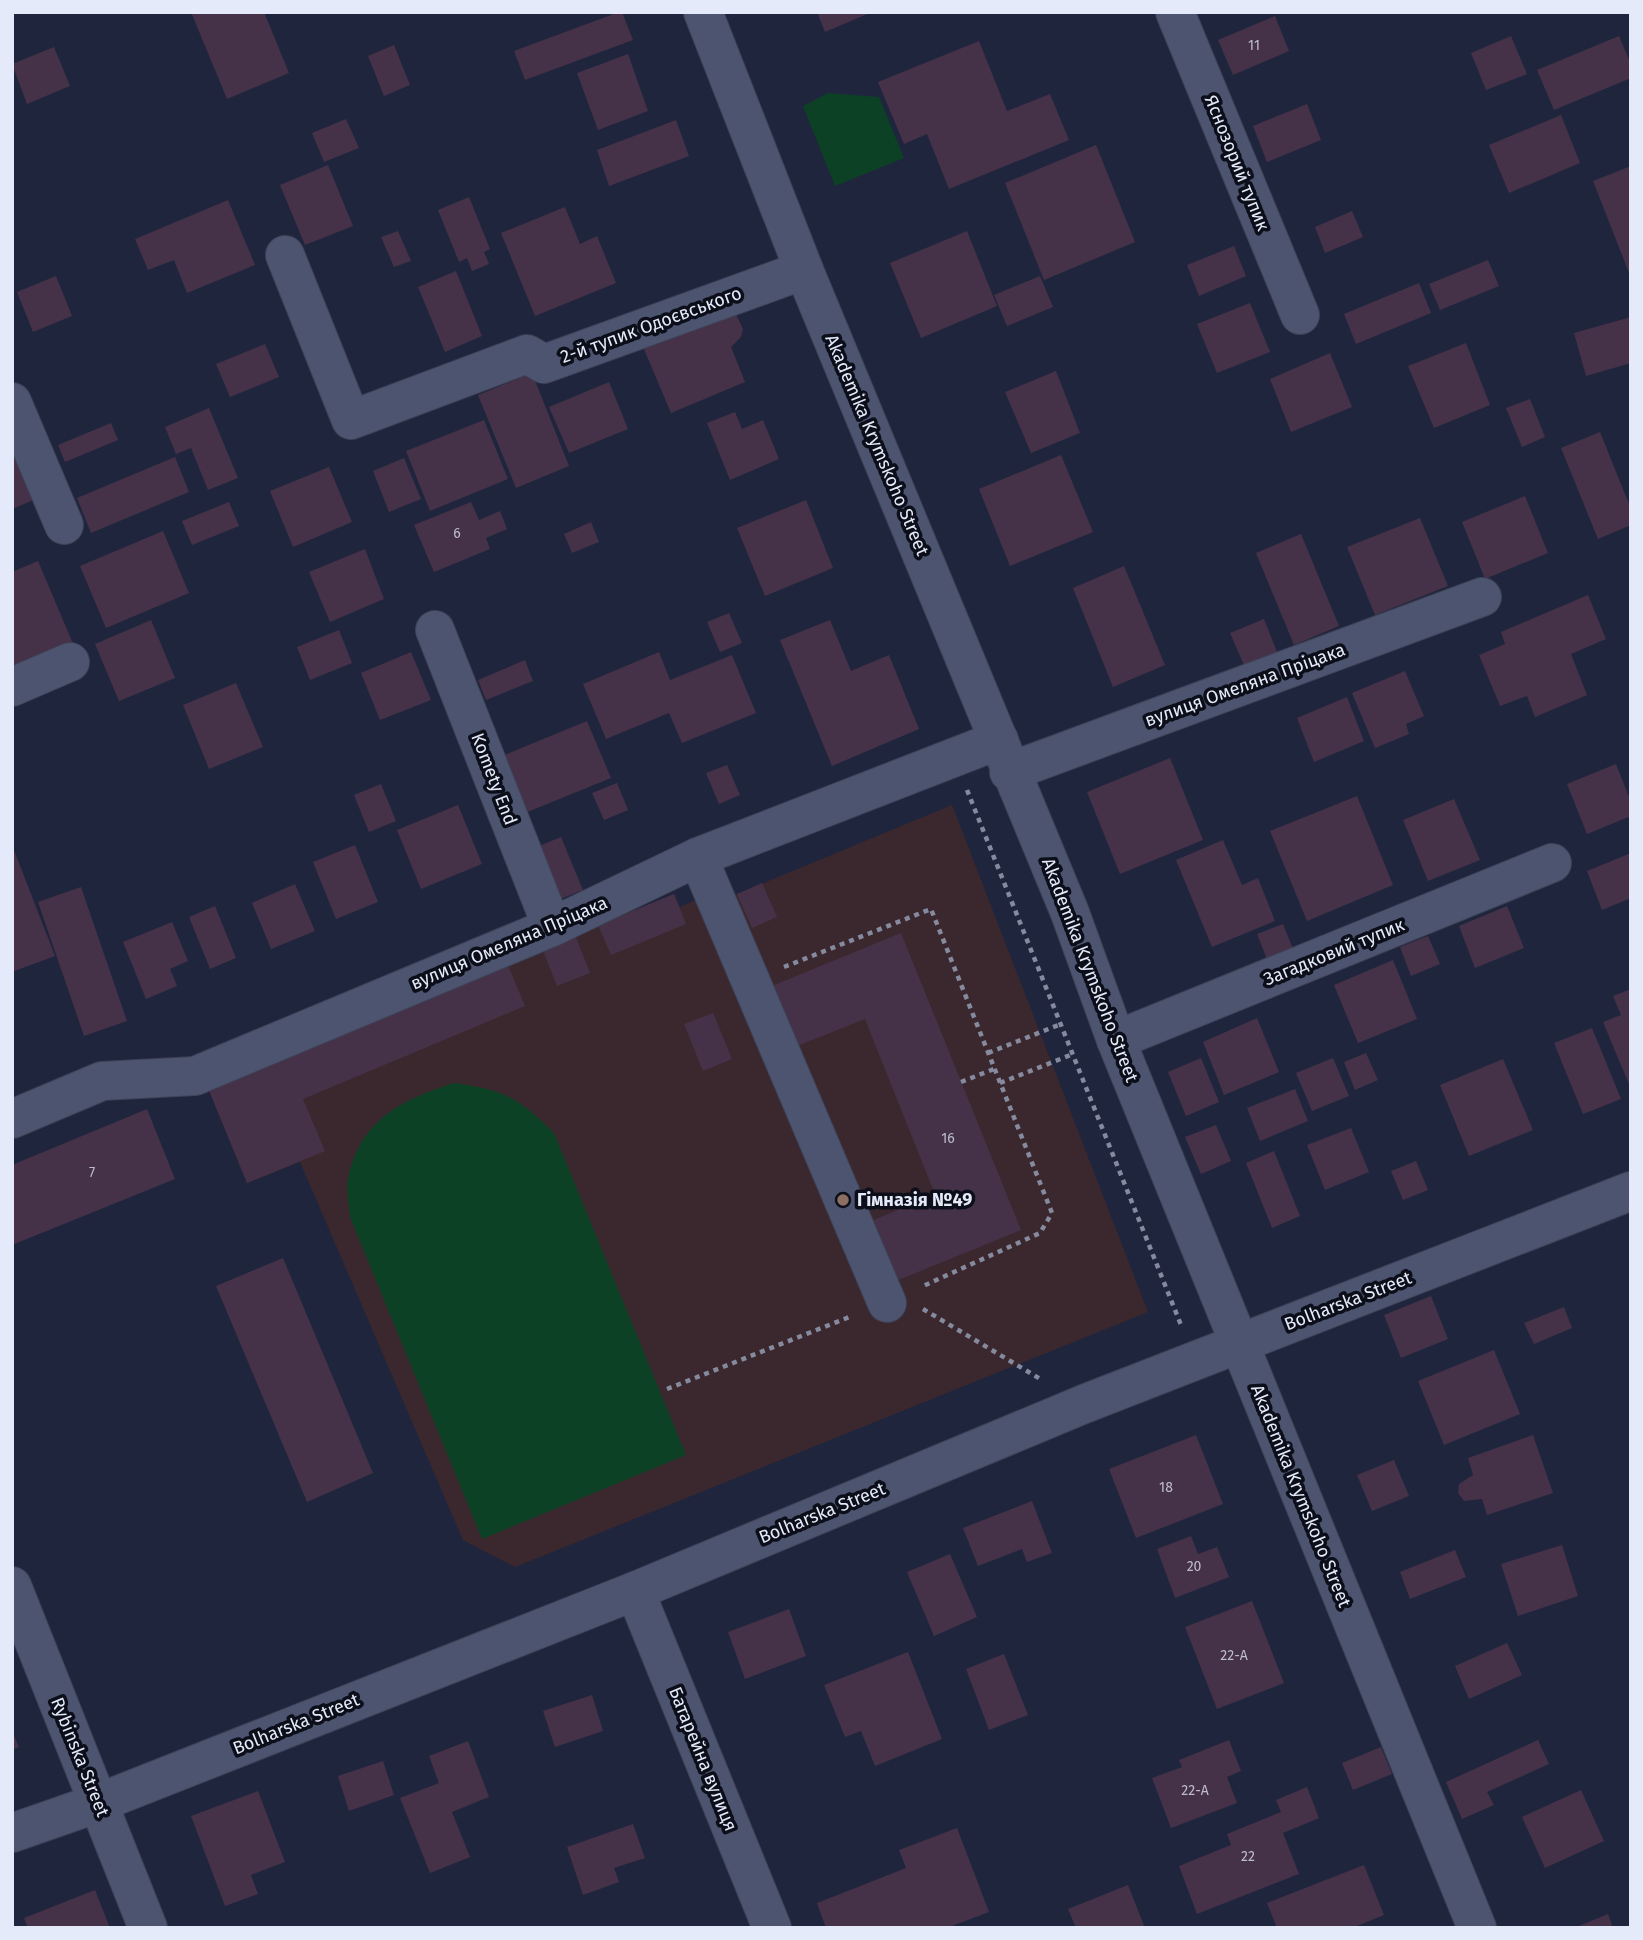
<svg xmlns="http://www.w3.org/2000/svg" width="1643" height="1940" font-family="'Fira Sans',sans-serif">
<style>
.education{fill:#3b282e}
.green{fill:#0d4125}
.building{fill:#453248}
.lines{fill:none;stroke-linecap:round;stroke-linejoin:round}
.minor-casing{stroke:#3e4257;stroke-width:40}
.path{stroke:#858a9e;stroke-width:4.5;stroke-dasharray:5 5;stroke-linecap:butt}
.minor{stroke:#4d546f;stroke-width:38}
.education-dot{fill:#8d6e63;stroke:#0c0f1a;stroke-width:2.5}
.labels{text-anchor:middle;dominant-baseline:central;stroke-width:7;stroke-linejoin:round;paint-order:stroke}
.number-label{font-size:14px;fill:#bdbcce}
.street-label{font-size:18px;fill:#e5eafa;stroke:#0c0f1a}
.poi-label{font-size:18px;font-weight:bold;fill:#e5eafa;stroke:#0c0f1a;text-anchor:start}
</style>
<rect width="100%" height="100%" fill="#1f253d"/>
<!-- education -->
<path class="education" d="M952,805l196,507 -633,255 -52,-27 -163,-378 -53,21 -39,-95 466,-194 6,13 23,-10 15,5z"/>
<!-- green -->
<g class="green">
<path d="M828,93l51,4 25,61 -69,28 -32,-80z"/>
<path d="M454,1083c50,7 64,14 100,50l132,322 -204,84 -132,-322c-1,-11 -4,-26 -2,-38 12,-59 53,-79 106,-96z"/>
</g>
<!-- building -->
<g class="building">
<path d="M191,12h73l25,61 -62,26z"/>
<path d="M619,12h3l11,28 -108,40 -11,-29z"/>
<path d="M817,12h55l-47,20z"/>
<path d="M1275,16l14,35 -56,24 -15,-35z"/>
<path d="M1511,36l16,38 -41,16 -15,-37z"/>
<path d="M1619,36l12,28v14l-77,32 -17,-40z"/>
<path d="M979,41l28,70 43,-17 19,46 -120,49 -22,-55 -23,10 -26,-62z"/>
<path d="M394,45l16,40 -26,11 -16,-40z"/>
<path d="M54,47l16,39 -43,18 -15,-40z"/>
<path d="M628,54l20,57 -50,19 -21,-57z"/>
<path d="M1307,104l14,36 -54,22 -14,-36z"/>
<path d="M1561,115l19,48 -71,30 -20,-48z"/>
<path d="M346,119l13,29 -35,14 -12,-29z"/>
<path d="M676,120l13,36 -80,30 -12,-36z"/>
<path d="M1096,145l39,97 -91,38 -39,-97z"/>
<path d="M328,165l25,61 -48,19 -25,-60z"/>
<path d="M1631,166v112l-38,-97z"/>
<path d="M469,197l21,52 -6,3 5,12 -17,7 -5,-13 -8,4 -21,-52z"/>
<path d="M228,200l27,65 -68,28 -13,-33 -26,10 -13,-31z"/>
<path d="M565,207l15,37 17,-8 19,47 -81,33 -34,-83z"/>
<path d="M1352,211l11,26 -38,16 -10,-26z"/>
<path d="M398,231l13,30 -17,6 -13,-30z"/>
<path d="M967,231l30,75 -76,32 -31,-75z"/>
<path d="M1234,246l12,30 -47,20 -12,-31z"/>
<path d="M1488,260l11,26 -59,24 -11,-26z"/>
<path d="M456,271l26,65 -37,16 -27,-65z"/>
<path d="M56,276l16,40 -39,16 -16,-40z"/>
<path d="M1040,276l13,31 -46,19 -13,-31z"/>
<path d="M1419,283l12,30 -75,31 -12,-30z"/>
<path d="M1250,303l20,49 -53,21 -20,-49z"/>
<path d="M736,314l7,15 -2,8 -10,10 14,35 -74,31 -30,-71z"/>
<path d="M1631,317v46l-45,13 -12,-43z"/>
<path d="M1466,343l24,62 -56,23 -26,-62z"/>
<path d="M265,344l14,33 -49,20 -14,-33z"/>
<path d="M1330,353l22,54 -61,25 -21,-53z"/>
<path d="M1056,371l24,62 -49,20 -26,-61z"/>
<path d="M532,373l37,93 -53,22 -38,-93z"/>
<path d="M609,382l19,47 -59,24 -20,-46z"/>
<path d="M1530,399l15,38 -23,10 -16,-39z"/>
<path d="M209,408l29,70 -30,12 -17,-42 -15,6 -11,-27z"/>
<path d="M735,412l7,17 21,-9 16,39 -49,21 -23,-57z"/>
<path d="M484,420l24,59 -78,32 -24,-60z"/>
<path d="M111,423l7,17 -53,22 -7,-17z"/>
<path d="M1600,432l31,77v16l-33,14 -37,-91z"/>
<path d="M12,441l24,58 -24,10z"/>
<path d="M1061,455l32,77 -83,34 -31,-77z"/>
<path d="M175,457l14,35 -98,41 -14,-35z"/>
<path d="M404,458l17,41 -32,13 -16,-41z"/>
<path d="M329,467l23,55 -59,25 -23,-56z"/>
<path d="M1525,496l23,57 -63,26 -23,-57z"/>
<path d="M806,500l27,68 -68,28 -28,-68z"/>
<path d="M229,502l10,24 -47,19 -10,-24z"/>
<path d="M471,502l8,18 21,-9 7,18 -21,9 4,11 -56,23 -20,-47z"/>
<path d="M1420,518l28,68 -73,29 -28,-68z"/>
<path d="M591,522l8,20 -27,11 -8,-19z"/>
<path d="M163,531l26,62 -83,35 -26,-62z"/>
<path d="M1301,534l38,92 -45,19 -38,-92z"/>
<path d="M365,549l19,50 -54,23 -21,-50z"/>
<path d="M38,561l36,85 -62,27v-101z"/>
<path d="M1124,566l41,99 -52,22 -40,-99z"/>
<path d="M1588,595l18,44 -35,15 16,41 -52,22 -8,-21 -27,10 -21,-51 26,-11 -4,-12z"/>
<path d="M729,613l13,30 -22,9 -13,-30z"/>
<path d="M1264,619l13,33 -33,13 -14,-32z"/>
<path d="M151,620l24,58 -56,23 -24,-57z"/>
<path d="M830,620l21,51 38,-16 30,74 -87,37 -52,-126z"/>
<path d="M339,630l13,33 -42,17 -13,-33z"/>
<path d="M411,652l20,48 -51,20 -19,-47z"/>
<path d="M659,652l11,28 62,-25 24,58 -74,30 -13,-30 -63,26 -23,-55z"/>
<path d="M525,660l8,21 -47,19 -8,-20z"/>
<path d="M1405,671l19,45 -18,8 3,10 -34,14 -23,-55z"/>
<path d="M236,683l27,64 -54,22 -26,-64z"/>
<path d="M1347,697l17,44 -50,21 -17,-44z"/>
<path d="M587,721l24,57 -86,35 -23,-57z"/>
<path d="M1170,758l33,82 -83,34 -33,-82z"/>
<path d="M1616,764l15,38v14l-44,18 -20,-50z"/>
<path d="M727,765l13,30 -21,9 -13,-31z"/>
<path d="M617,783l11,27 -24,10 -12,-27z"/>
<path d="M381,784l15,37 -27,11 -15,-37z"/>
<path d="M1357,796l36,89 -86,36 -37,-90z"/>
<path d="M1454,799l26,61 -52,21 -25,-61z"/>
<path d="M458,805l24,59 -61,25 -24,-59z"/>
<path d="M561,837l22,53 -30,12 -21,-53z"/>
<path d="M1223,840l19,45 16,-7 17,43 -63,26 -36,-87z"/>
<path d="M12,845l43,111 -43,16z"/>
<path d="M355,845l23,57 -42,17 -23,-57z"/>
<path d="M1631,853v45l-29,12 -15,-39z"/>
<path d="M762,883l15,34 -25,11 -15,-34z"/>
<path d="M295,884l20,47 -44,18 -19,-46z"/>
<path d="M81,887l46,134 -43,15 -46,-134z"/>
<path d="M674,894l12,30 -75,31 -13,-30z"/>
<path d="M215,906l21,52 -26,11 -21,-52z"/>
<path d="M1507,906l17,42 -49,20 -16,-42z"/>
<path d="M172,922l16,39 -18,8 7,17 -31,13 -23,-57z"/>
<path d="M1283,924l10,25 -26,10 -10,-25z"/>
<path d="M901,933l120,297 -130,53 -24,-60 68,-29 -70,-175 -68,27 -25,-60z"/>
<path d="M575,935l15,38 -33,13 -15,-38z"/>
<path d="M1428,936l12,28 -29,12 -11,-29z"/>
<path d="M1393,960l24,59 -59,24 -24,-58z"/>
<path d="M507,963l18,43 -222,93 22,52 -78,32 -39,-95z"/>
<path d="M1631,989v100l-28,-67 18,-7 -8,-19z"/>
<path d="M713,1013l19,46 -29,12 -19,-47z"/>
<path d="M1257,1018l22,54 -55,23 -21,-53z"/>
<path d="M1592,1028l29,71 -38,15 -29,-71z"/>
<path d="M1366,1053l12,27 -23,10 -11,-28z"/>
<path d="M1201,1058l18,44 -33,14 -18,-44z"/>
<path d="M1333,1058l16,38 -37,15 -16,-38z"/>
<path d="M1503,1059l30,71 -64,26 -29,-71z"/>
<path d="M1295,1089l13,32 -48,20 -13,-33z"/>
<path d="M147,1109l28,70 -163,66v-80z"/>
<path d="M1216,1125l15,36 -30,13 -16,-37z"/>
<path d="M1351,1128l18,44 -44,18 -18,-45z"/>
<path d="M1274,1151l26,65 -28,12 -26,-65z"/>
<path d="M1416,1161l12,29 -25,10 -12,-29z"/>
<path d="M283,1258l90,215 -66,29 -91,-216z"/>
<path d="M1431,1296l17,43 -47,19 -17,-43z"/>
<path d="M1564,1307l8,21 -38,16 -10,-21z"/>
<path d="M1494,1350l26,64 -76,31 -26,-64z"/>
<path d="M1196,1435l27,69 -87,34 -27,-69z"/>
<path d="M1533,1435l20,58 -66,22 -5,-16 -18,2 -6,-8 1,-9 14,-9 -5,-17z"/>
<path d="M1394,1460l15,36 -37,15 -15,-36z"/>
<path d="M1032,1501l20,52 -25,9 -5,-13 -44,17 -15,-38z"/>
<path d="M1191,1536l7,18 19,-7 12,30 -54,21 -18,-49z"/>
<path d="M1562,1545l16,51 -60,20 -17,-52z"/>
<path d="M1455,1550l11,27 -56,22 -10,-27z"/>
<path d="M950,1554l27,63 -43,19 -27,-64z"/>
<path d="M1252,1601l32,82 -67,26 -32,-82z"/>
<path d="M789,1609l17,47 -61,23 -17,-47z"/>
<path d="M1507,1643l15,32 -53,24 -14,-33z"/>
<path d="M908,1652l34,87 -67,27 -14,-35 -16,6 -21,-52z"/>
<path d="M1004,1654l24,61 -39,15 -23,-61z"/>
<path d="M592,1695l11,36 -48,16 -12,-36z"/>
<path d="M12,1731l7,16 -7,3z"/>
<path d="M1229,1740l12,31 -14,6 10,26 -66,25 -19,-50 30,-11 -3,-7z"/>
<path d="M1538,1740l11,24 -62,28 7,13 -32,14 -16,-37z"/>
<path d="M468,1741l21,56 -37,15 18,45 -40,16 -30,-75 39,-15 -10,-27z"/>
<path d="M1381,1747l11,27 -39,16 -11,-27z"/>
<path d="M383,1761l11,34 -45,16 -11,-35z"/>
<path d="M1307,1787l12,31 -36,15 16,41 -102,40 -18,-48 52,-21 -4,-11 54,-22 -5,-12z"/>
<path d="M1581,1790l23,51 -59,27 -23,-51z"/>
<path d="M258,1791l27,71 -34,13 7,19 -33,12 -34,-90z"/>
<path d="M633,1824l12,34 -31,10 5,14 -36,13 -16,-48z"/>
<path d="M957,1828l32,84 -42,16h-121l-9,-25 89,-35 -7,-18z"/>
<path d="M1364,1865l20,50 -32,13h-75l-10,-25z"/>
<path d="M1128,1885l17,43h-69l-8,-19z"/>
<path d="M95,1890l15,38h-82l-4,-10z"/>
<path d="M1608,1914l5,14h-39z"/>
</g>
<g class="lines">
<!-- minor casing -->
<g class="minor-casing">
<g id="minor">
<path d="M703,12l101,258 266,643 46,127 361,888"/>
<path d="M1175,12l125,303"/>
<path d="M285,255l66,165 176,-66 17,10 260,-94"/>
<path d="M12,402l52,123"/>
<path d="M435,630l117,297"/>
<path d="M12,687l58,-25"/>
<path d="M1009,772l473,-175"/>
<path d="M698,857l189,446"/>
<path d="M1116,1040l436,-177"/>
<path d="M12,1119l90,-38 93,-5 357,-149 146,-70 301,-117"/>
<path d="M12,1586l136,342"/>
<path d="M635,1591l137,337"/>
<path d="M12,1833l86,-30 537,-212 449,-187 547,-213"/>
</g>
</g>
<!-- path -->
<g class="path">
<path d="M967,790l214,535"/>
<path d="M784,967l147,-58 121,304 -12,20 -119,54"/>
<path d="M988,1053l73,-29"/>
<path d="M961,1082l33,-13"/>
<path d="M1000,1083l73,-29"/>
<path d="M923,1309l119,71"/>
<path d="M667,1389l185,-73"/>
</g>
<!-- minor -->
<use href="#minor" class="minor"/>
</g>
<!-- markers -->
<circle class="education-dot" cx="843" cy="1200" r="7"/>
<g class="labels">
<!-- number labels -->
<g class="number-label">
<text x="1254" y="45">11</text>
<text x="457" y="533">6</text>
<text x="948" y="1138">16</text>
<text x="92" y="1172">7</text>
<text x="1166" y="1487">18</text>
<text x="1194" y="1566">20</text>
<text x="1234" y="1655">22-А</text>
<text x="1195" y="1790">22-А</text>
<text x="1248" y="1856">22</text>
</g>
<!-- street labels -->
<g class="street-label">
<text transform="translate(1237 163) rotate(68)">Яснозорий тупик</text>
<text transform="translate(651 325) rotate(-20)">2-й тупик Одоєвського</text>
<text transform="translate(877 445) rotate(67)">Akademika Krymskoho Street</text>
<text transform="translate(1245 685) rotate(-20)">вулиця Омеляна Пріцака</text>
<text transform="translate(494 779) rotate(69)">Komety End</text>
<text transform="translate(509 943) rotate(-23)">вулиця Омеляна Пріцака</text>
<text transform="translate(1334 952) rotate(-22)">Загадковий тупик</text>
<text transform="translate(1090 970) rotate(69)">Akademika Krymskoho Street</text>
<text transform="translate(1348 1301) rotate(-21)">Bolharska Street</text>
<text transform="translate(1301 1496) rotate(68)">Akademika Krymskoho Street</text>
<text transform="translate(822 1513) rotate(-22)">Bolharska Street</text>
<text transform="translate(296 1724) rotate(-22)">Bolharska Street</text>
<text transform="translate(80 1757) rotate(68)">Rybinska Street</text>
<text transform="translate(703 1759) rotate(68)">Батарейна вулиця</text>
</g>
<!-- poi labels -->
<g class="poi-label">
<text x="857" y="1200">Гімназія №49</text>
</g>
</g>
<!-- border -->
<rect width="1643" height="1940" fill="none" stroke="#e5eafa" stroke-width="28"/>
</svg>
